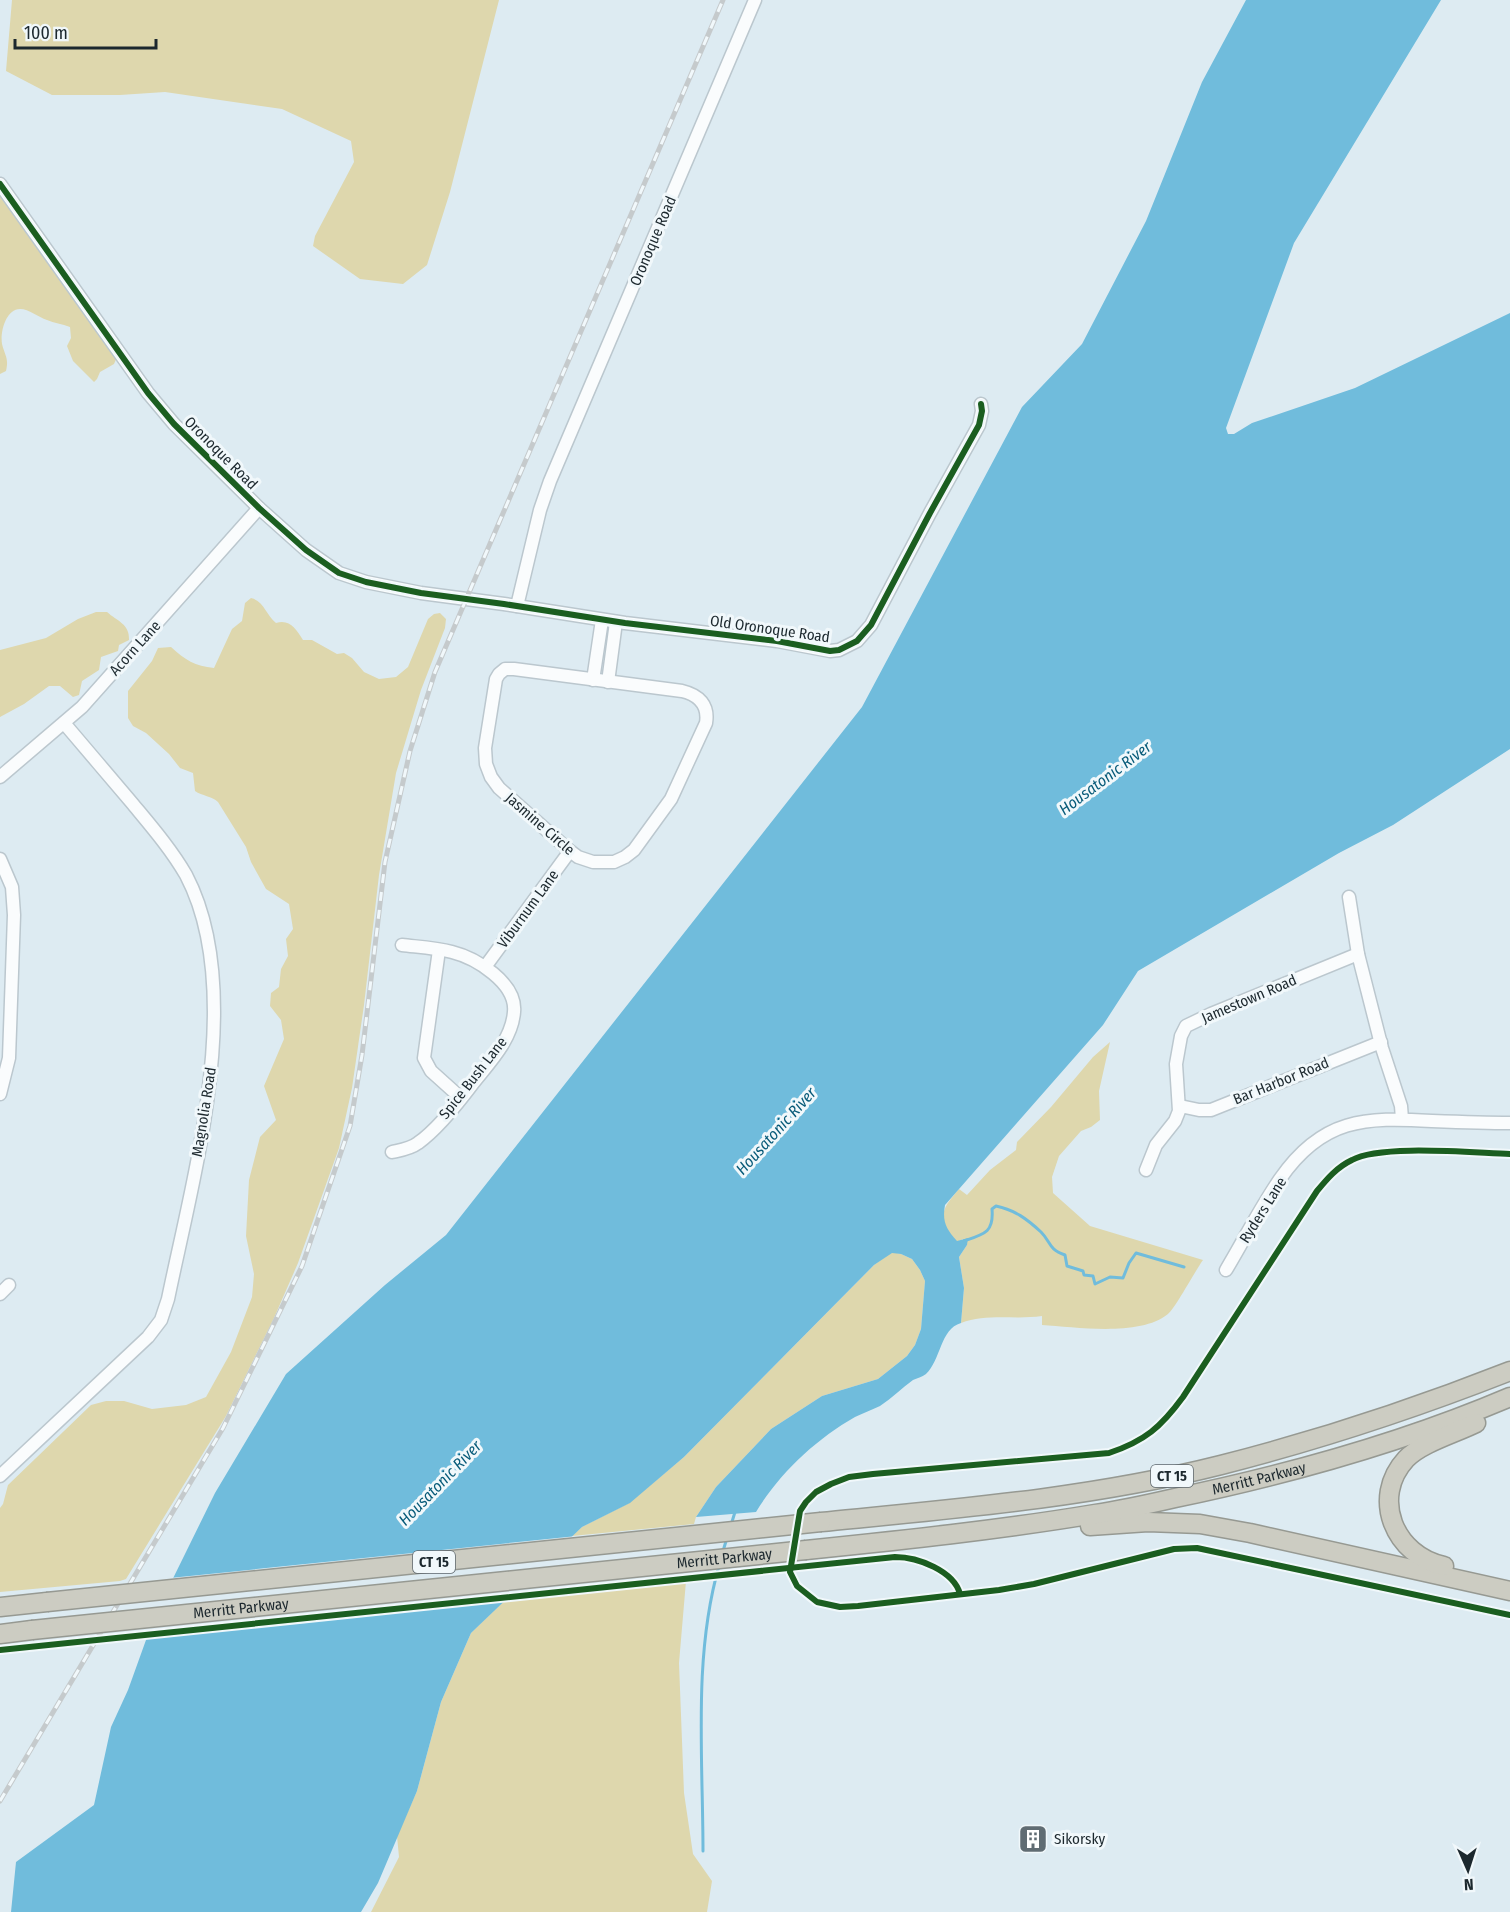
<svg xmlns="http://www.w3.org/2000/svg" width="1510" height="1912" font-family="'Fira Sans Condensed',sans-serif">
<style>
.green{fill:#ded7ad}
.water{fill:#70bcdc}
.pier{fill:#ddebf2}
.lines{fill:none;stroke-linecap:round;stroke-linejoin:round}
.stream{stroke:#70bcdc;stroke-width:3}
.minor-casing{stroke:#bbc7ce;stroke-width:15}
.highway-casing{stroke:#969992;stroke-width:21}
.minor{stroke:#fafcfd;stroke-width:12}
.highway{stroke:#ccccc2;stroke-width:18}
.rail-casing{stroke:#c5cacc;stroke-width:5}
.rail{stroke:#f1f8fb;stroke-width:3;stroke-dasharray:9;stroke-linecap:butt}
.highway-bridge-casing{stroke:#969992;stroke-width:21;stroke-linecap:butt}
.highway-bridge{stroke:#ccccc2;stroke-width:18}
.cycleway-casing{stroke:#f1f8fb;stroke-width:10}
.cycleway{stroke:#1b5e20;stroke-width:6}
.labels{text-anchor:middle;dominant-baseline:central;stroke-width:6;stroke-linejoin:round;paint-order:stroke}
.shield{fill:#f1f8fb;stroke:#5c666c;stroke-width:1.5}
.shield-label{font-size:14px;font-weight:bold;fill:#1c282e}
.street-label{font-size:15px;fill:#1c282e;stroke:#f1f8fb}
.poi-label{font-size:15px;fill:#1c282e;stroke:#f1f8fb;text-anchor:start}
.water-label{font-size:16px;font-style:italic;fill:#085b79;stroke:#f1f8fb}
</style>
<rect width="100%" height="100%" fill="#ddebf2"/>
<!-- green -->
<g class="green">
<path d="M12,0h487l-49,192 -23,73 -24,19 -43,-5 -47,-33 2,-10 39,-74 -3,-21 -69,-32 -117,-17 -45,3h-68l-46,-24z"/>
<path d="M0,193l117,164 -3,7 -14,8 -3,7 -3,3 -21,-21 -6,-15 4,-8 -1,-11c-8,-3 -16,-4 -23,-7 -9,-3 -18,-11 -27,-11 -14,0 -20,23 -18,35 3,12 7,14 4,27l-6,3z"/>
<path d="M251,598c13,3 15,17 25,25 14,-4 20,6 27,17h9l25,14 7,-1 8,5 12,14 15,7 17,-2 12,-10 20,-48 6,-5 6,-1 6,6 -1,9 -24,62 -25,83 -17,102 -15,130 -12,83 -13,60 -41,115 -24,55 -48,98 -100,163 -6,2 -120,11v-84l3,-4 5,-19 83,-80 15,-4h18l28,8 34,-4 20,-8 25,-45 21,-55 2,-23 -8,-38 3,-56 11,-43 16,-17 -12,-34 20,-47 -3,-19 -11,-14 1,-13 8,-6 2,-18 7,-13 -2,-17 7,-10 -4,-25 -23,-15 -15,-27 -5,-15 -28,-45c-6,-6 -16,-6 -23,-11l-2,-18 -13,-5 -11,-14 -23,-21 -13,-7 -5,-8v-27l24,-30 6,-13 13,-1c14,13 24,19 43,21l18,-39 10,-8 3,-18z"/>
<path d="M96,612h11c10,9 23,12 22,28l-10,5 -1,6 -17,6 -2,13 -17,11 -3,14 -6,2 -13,-11h-11l-25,18 -24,13v-67l46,-12 32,-19z"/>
<path d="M1110,1042l-11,49 1,29 -9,7 -10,4 -22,25 -7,21 1,16 37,33 113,34c-8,11 -27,47 -35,54 -28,23 -92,13 -126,11v-9c-27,4 -55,-3 -81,7l3,-35 -5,-31 8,-12 -4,-6 -6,3c-21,-24 -16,-32 2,-53l8,6 23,-25 26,-20 1,-8 34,-35 42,-50z"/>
<path d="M892,1252l9,2 11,5 8,11 5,11 -4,48 -6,16 -8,11 -29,23 -56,17 -51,33 -55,58 -20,30 -2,7 -122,12 10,-9 47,-24 55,-46 190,-192z"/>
<path d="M686,1581l-7,82 5,130 9,61 19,27 -5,31h-336l28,-55 -2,-21 20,-45 24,-89 30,-69 33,-32z"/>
</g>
<!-- water -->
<path class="water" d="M1246,0h195l-147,243 -68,185 2,6h6l18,-11 103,-35 155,-75v436l-117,76 -54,28 -201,118 -35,54 -158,180c-3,16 1,24 12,36l11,-3 -1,7 -8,12 5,31 -3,35c-21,6 -20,37 -35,51 -4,3 -9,4 -13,6 -11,8 -21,18 -33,26 -8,4 -17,7 -25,11 -39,22 -76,57 -99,95l-60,5 20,-30 55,-58 51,-33 56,-17 29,-23 8,-11 6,-16 4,-48 -5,-11 -8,-11 -11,-5 -9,-1 -18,12 -190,192 -54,46 -48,24 -111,106 -30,69 -24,89 -39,92 -17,29h-350l5,-50 78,-57 17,-78 17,-37 27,-75 60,-122 71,-119 99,-89 61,-50 416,-528 160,-300 60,-63 64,-123 56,-139z"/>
<!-- pier -->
<path class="pier" d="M577,1536l-67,63 -366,38 8,-23 18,-36z"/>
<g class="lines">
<!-- stream -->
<g class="stream">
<path d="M964,1241c21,-7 30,-9 28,-32l4,-3c19,4 31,13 45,26 10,10 7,17 24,23l2,11 16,5 1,4 9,1 2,8 15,-7 13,1 6,-15 7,-10 48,14"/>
<path d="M731,1525l4,-13"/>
<path d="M723,1551l4,-13"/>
<path d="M703,1851c0,-93 -10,-195 16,-285"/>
</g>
<!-- minor casing -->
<g class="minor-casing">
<g id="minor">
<path d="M0,184l148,209 26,31 85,84 47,42 33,23 27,9 55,11 83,11 121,19 152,18 53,10 9,-1 18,-9 14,-16 59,-112 49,-88 3,-14 -1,-7"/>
<path d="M517,606l23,-96 10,-29 205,-481"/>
<path d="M505,669h9l168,22c17,4 27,14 24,32l-35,76 -37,51 -9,7 -11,5h-21l-15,-5 -8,-6 -71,-63 -8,-11 -5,-13 -1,-16 11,-69 3,-5z"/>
<path d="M593,680l9,-60"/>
<path d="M608,682l8,-60"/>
<path d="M0,777l82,-70 177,-199"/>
<path d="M0,859l12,28 2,28 -5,143 -9,36"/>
<path d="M1349,897l9,57 24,94 19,58 1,13"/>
<path d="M439,950l-15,108 7,13 30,27"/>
<path d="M485,967l85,-116"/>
<path d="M1180,1106l19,4h12l170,-68"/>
<path d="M392,1152c9,-2 18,-3 26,-9 20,-14 41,-41 56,-61 16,-20 38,-43 40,-70 3,-29 -38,-54 -62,-60 -16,-4 -33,-5 -50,-7"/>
<path d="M1146,1170l10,-25 19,-24 4,-10 -3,-47 5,-28 5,-10 25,-12 147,-60"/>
<path d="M1226,1270c18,-30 34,-62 54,-91 42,-61 85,-62 152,-58 26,1 52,2 78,2"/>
<path d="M0,1294l9,-9"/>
<path d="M0,1476l148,-139 13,-17 7,-21c25,-122 79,-308 18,-424 -15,-26 -35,-49 -54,-72 -23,-27 -45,-53 -68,-80"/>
</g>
</g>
<!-- highway casing -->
<g class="highway-casing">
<g id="highway">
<path d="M821,1522c133,-13 269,-24 400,-57 98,-25 195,-57 289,-94"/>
<path d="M1090,1526l58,-4 52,2 50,9 260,58"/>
<path id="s1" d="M806,1550c97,-10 193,-20 289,-36 27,-4 54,-10 80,-16 115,-24 227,-55 335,-101"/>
<path d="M1444,1566c-49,-10 -74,-68 -38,-107 15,-16 50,-26 70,-36"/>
<path d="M0,1607l47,-5"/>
<path d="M0,1634l32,-4"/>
</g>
</g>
<!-- minor -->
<use href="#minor" class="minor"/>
<!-- highway -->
<use href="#highway" class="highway"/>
<!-- rail casing -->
<g class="rail-casing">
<path id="rail" d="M0,1801l223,-373 79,-162 48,-140 12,-71 23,-193 25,-111 25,-79 288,-672"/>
</g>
<!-- rail -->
<use href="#rail" class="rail"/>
<!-- highway-bridge casing -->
<g class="highway-bridge-casing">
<g id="highway-bridge">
<path d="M47,1602l774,-80"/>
<path id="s2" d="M32,1630l774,-80"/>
</g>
</g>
<!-- highway-bridge -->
<use href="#highway-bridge" class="highway-bridge"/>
<!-- cycleway casing -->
<g class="cycleway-casing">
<g id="cycleway">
<path d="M0,184l148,209 26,31 85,84 47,42 33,23 27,9 55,11 83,11 121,19 152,18 53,10 9,-1 18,-9 14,-16 59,-112 49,-88 3,-14 -1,-7"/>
<path d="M1510,1154c-36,-1 -130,-10 -158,6 -15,7 -25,19 -35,31l-134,206c-22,30 -38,44 -74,56l-236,21 -24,3 -18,7 -15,8 -10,10 -6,9 -10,61 7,14 20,16 23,5 18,-1 141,-16 35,-6 140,-35 23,-1 313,67"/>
<path d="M0,1650l895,-93c23,0 59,14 65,37"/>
</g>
</g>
<!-- cycleway -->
<use href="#cycleway" class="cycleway"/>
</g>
<!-- icons -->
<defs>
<g id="building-square" transform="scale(1.5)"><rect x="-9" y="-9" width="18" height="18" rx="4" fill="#606c73" stroke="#f1f8fb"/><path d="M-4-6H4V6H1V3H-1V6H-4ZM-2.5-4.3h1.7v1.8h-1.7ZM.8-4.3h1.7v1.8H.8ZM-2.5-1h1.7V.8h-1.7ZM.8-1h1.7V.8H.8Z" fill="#fff"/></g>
</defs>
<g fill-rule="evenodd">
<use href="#building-square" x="1033" y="1839"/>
</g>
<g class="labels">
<!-- shield labels -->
<g class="shield">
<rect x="1151" y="1465" width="42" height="22" rx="4.5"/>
<rect x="413" y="1551" width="42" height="22" rx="4.5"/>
</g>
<g class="shield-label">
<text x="1172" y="1476">CT 15</text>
<text x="434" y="1562">CT 15</text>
</g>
<!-- street labels -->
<g class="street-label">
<text transform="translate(653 241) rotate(-67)">Oronoque Road</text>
<text transform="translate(221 453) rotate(45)">Oronoque Road</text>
<text transform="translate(770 629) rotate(8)">Old Oronoque Road</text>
<text transform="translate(135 648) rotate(-48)">Acorn Lane</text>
<text transform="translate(540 824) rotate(41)">Jasmine Circle</text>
<text transform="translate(528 909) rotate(-54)">Viburnum Lane</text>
<text transform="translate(1249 999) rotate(-23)">Jamestown Road</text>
<text transform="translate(473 1078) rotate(-52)">Spice Bush Lane</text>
<text transform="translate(1281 1081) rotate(-22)">Bar Harbor Road</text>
<text transform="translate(204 1112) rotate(-81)">Magnolia Road</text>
<text transform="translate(1263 1210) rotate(-58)">Ryders Lane</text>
<text stroke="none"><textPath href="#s1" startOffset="459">Merritt Parkway</textPath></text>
<text stroke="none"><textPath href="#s2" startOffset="696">Merritt Parkway</textPath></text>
<text stroke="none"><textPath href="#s2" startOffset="210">Merritt Parkway</textPath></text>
</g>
<!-- poi labels -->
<g class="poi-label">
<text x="1054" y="1839">Sikorsky</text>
</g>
<!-- water labels -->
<g class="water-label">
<text transform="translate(1105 778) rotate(-37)">Housatonic River</text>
<text transform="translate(776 1131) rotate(-48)">Housatonic River</text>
<text transform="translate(440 1483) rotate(-46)">Housatonic River</text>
</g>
</g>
<!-- north arrow -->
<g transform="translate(1468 1870) rotate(177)" stroke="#f1f8fb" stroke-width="4.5" paint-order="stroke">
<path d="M0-4.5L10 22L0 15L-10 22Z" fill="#1c282e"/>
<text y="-9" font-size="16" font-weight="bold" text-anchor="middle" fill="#1c282e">N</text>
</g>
<!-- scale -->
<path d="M15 39v9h141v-9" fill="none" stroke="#1c282e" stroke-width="3"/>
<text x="24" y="39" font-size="18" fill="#1c282e" stroke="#f1f8fb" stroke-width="4.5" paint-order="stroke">100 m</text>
</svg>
